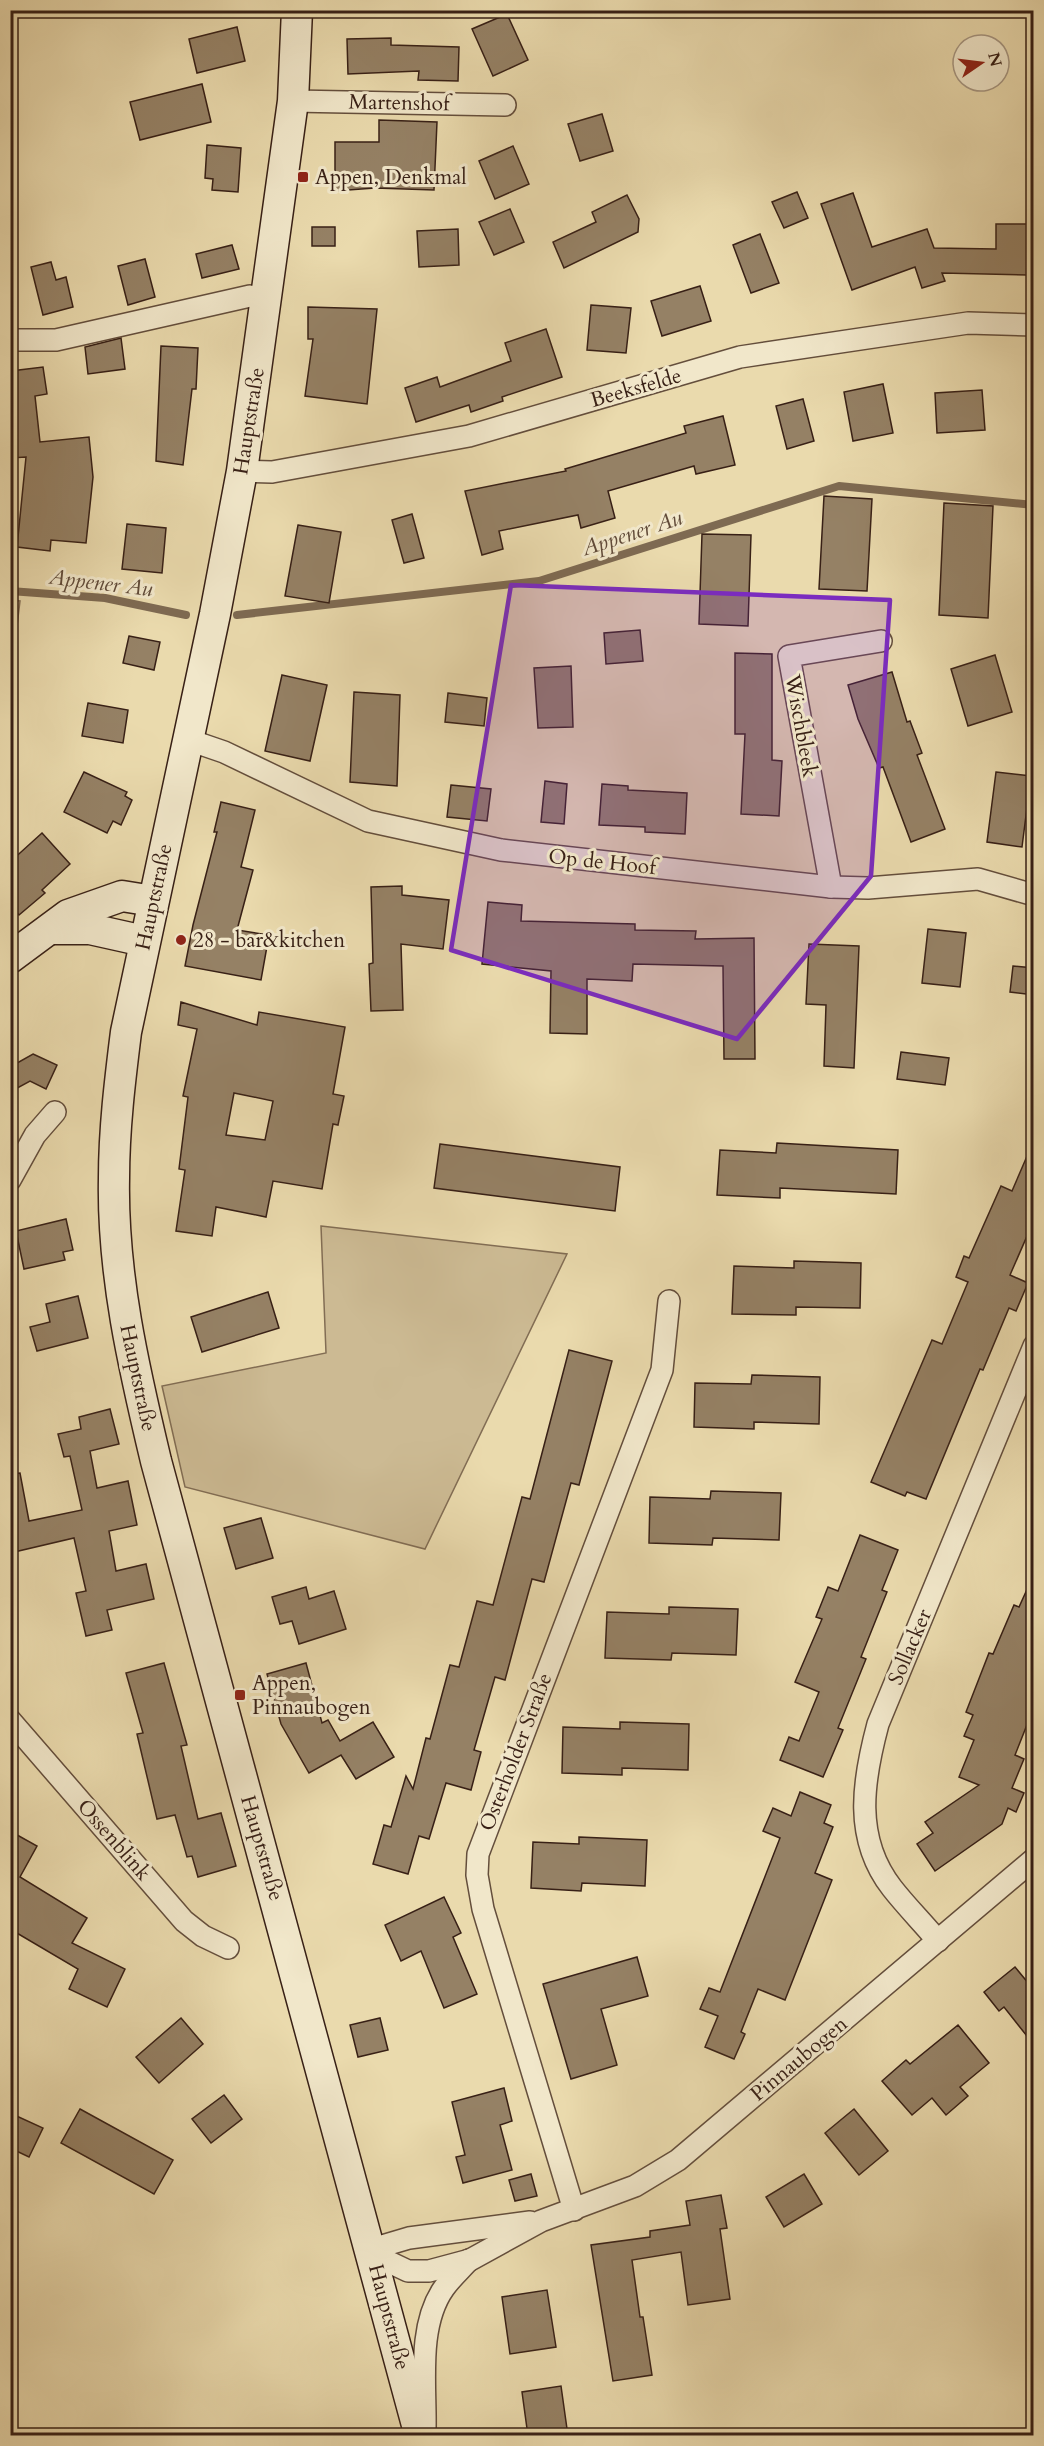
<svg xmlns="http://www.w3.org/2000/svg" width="1044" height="2446" font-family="Cardo,serif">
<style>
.green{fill:#ccba93;stroke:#826d54;stroke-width:1.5}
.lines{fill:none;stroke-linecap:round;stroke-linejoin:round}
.stream{stroke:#7e6a52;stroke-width:8}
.building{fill:#958165;stroke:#382016;stroke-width:1.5;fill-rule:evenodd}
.street-casing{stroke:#644e3c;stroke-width:24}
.secondary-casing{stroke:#382016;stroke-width:33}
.street{stroke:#f1e7ca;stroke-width:21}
.secondary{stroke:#f1e7ca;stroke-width:30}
.marked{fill:#7b2cbf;fill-opacity:0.2;stroke:#7b2cbf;stroke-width:4.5;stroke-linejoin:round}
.poi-dot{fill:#8f2418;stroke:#f1e7ca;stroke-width:2}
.labels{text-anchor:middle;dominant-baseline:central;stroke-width:6;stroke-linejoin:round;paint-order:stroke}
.street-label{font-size:21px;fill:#382016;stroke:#f1e7ca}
.poi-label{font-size:21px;fill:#382016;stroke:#f1e7ca;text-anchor:start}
.water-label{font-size:22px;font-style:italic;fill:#614b39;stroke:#f1e7ca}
</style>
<rect width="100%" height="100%" fill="#eadaad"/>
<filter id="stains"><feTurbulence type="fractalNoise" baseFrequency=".00333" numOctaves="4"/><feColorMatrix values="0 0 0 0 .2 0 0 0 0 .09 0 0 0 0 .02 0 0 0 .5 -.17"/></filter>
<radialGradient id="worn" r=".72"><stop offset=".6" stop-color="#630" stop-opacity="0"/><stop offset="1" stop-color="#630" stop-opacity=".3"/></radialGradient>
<!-- green -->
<g class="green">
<path d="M11,600l9,1 -9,74 -1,-75z"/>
<path d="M321,1226l246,28 -142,295 -240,-62 -23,-101 164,-33z"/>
</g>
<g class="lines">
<!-- stream -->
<g class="stream">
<path d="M10,591l95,7 81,17"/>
<path d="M237,615l302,-34 300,-95 195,19"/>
</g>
</g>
<!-- building -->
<g class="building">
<path d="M507,14l21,46 -35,16 -21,-47z"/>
<path d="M237,27l8,34 -48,12 -8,-34z"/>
<path d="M391,38v7l68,2 -1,34 -40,-1 1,-9 -71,3 -1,-35z"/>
<path d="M202,84l9,38 -71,18 -10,-38z"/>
<path d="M602,114l11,37 -33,10 -12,-37z"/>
<path d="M379,120l58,2 -3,68 -59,-2 -40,3v-49h44z"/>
<path d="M207,145l34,3 -3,44 -26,-2 1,-11 -8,-1z"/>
<path d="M513,146l16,38 -34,15 -16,-38z"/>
<path d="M797,192l11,26 -24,10 -12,-26z"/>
<path d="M853,193l19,54 55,-18 7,19 62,1v-25h31v51l-85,-2 3,8 -23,7 -7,-21 -63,23 -31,-86z"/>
<path d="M627,195l12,24 -1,13 -74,36 -11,-26 43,-20 -4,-10z"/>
<path d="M510,209l14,33 -30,13 -15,-33z"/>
<rect x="312" y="227" width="23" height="19"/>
<path d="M458,229l1,36 -40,2 -2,-36z"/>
<path d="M760,234l19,49 -28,10 -18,-48z"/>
<path d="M232,245l7,24 -37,9 -6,-24z"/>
<path d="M145,259l10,38 -27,8 -10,-39z"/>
<path d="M51,262l5,18 10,-3 7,30 -30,8 -12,-48z"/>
<path d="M700,286l11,35 -49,15 -11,-35z"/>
<path d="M591,305l40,3 -5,45 -39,-3z"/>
<path d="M308,307l69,2 -10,95 -62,-8 8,-57h-5z"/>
<path d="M546,329l16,48 -60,20 1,4 -32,11 -2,-7 -53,17 -11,-34 32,-11 3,10 71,-26 -6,-18z"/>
<path d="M121,338l4,31 -37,5 -3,-27z"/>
<path d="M161,346l37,2 -2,41h-4l-9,76 -27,-4z"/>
<path d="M43,367l4,27 -12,2 5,46 49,-5 4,40 -7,66 -35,-3 -1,11 -33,-4 9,-90 -16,1v-30l5,-1 -4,-56z"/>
<path d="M883,384l10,49 -40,8 -9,-49z"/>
<path d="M982,390l3,40 -48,3 -2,-40z"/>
<path d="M803,399l11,42 -27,8 -11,-43z"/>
<path d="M723,416l12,49 -39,9 -2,-8 -86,25 7,27 -34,10 -3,-13 -79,16 4,18 -21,6 -17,-64 101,-20 -1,-2 121,-36 -2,-7z"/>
<path d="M824,496l48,3 -5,92 -48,-2z"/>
<path d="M944,503l49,3 -5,112 -49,-3z"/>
<path d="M412,514l12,44 -20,5 -12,-43z"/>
<path d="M127,524l39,4 -4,45 -40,-4z"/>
<path d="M298,525l43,7 -12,71 -44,-7z"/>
<path d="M702,534l49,1 -3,91 -49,-2z"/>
<path d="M640,630l3,31 -37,3 -2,-31z"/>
<path d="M129,636l31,6 -6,28 -31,-7z"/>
<path d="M735,653l37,1v106l10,1 -3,55 -38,-2 4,-80h-10z"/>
<path d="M995,655l17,57 -44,14 -17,-57z"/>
<path d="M571,666l2,61 -35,1 -4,-60z"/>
<path d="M892,672l15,50 3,-1 12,32 -5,2 28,74 -34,13 -28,-75 -4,1 -21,-49 -10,-34z"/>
<path d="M282,675l45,10 -17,76 -45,-10z"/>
<path d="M354,692l46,3 -3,91 -47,-4z"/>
<path d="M448,693l39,5 -3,28 -39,-4z"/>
<path d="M88,703l40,7 -5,33 -41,-7z"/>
<path d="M84,772l43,20 -2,4 7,4 -11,25 -8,-4 -6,12 -43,-21z"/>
<path d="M996,772l35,4 -9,71 -35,-5z"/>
<path d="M545,781l22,3 -3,40 -23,-2z"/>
<path d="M602,784l26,2v4l59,3 -2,41 -40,-2v-5l-46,-2z"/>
<path d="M451,785l40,4 -4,32 -40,-4z"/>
<path d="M221,802l34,8 -14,57 12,3 -16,60 32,5 -8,45 -76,-14 8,-41 24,-93h-3z"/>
<path d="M42,833l28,31 -28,26 3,3 -26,22 -9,-10v-43z"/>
<path d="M402,886v9l47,5 -6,49 -42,-5 2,66 -32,1 -2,-47 4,-1 -2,-76z"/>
<path d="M488,902l34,3 -1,16 114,3v6l61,1 -1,8 59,-1 1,121h-31l-1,-93 -90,-2 -1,17 -45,-2v55l-37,-1 1,-62 -69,-7z"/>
<path d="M928,929l38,4 -6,54 -38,-4z"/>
<path d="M809,944l50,2 -5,122 -30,-2 2,-61 -20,-1z"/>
<path d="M1013,966l21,2v27l-24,-3z"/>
<path d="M181,1002l76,23 2,-13 86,15 -12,67 11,2 -6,29 -5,-1 -11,65 -49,-8 -7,36 -50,-10 -4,29 -36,-5 9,-61 -6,-1 9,-72 -5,-1 14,-67 -19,-4zM234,1093l39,8 -8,39 -39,-5z"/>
<path d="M901,1052l48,6 -4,27 -48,-6z"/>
<path d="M33,1054l24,11 -11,24 -16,-8 -20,11v-25z"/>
<path d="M1034,1140v80l-24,55 18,8 -12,28 -7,-3 -26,62 -3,-1 -54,130 -19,-7 -2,4 -34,-14 61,-142 10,4 26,-62 -12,-5 8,-21 5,2 32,-72 11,5z"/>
<path d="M777,1143l121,7 -2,44 -116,-6v10l-63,-3 3,-45 56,3z"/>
<path d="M440,1144l180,23 -5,44 -181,-23z"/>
<path d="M66,1219l7,31 -10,2 2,8 -41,9 -8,-38z"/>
<path d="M794,1261l67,2 -1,45 -64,-1v8l-64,-1 2,-48 60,2z"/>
<path d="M268,1292l11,36 -77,24 -11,-35z"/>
<path d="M78,1296l10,42 -51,13 -7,-24 20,-5 -4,-18z"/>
<path d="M569,1350l43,11 -33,124 -8,-2 -27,99 -12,-3 -27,101 -10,-3 -21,73 7,2 -10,38 -25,-7 -17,56 -10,-3 -11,38 -35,-10 11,-39 7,2 15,-51 7,13 13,-51 4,1 20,-74 9,2 18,-66 16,4 29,-108 8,2z"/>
<path d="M752,1375l68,2 -1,47 -65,-2v7l-60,-2 1,-44 56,1z"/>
<path d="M110,1409l9,35 -29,7 7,37 31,-7 9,44 -28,6 7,40 30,-7 8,35 -47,11 5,20 -26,6 -10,-43 10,-2 -12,-53 -64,15v-79l10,-1 9,48 53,-11 -12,-54 -6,1 -6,-23 23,-5 -2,-12z"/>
<path d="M711,1491l70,2 -2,47 -66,-2 -1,7 -63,-2 1,-46 60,2z"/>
<path d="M261,1518l12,40 -37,11 -12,-41z"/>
<path d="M860,1535l38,15 -16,40 5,2 -26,65 5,2 -28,69 5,2 -20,47 -43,-17 9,-23 10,4 20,-49 -24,-10 27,-63 -6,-2 12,-30 10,4z"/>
<path d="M1034,1574v133l-19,48 9,4 -12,29 12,5 -8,19 -8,-4 -6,16 -67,47 -18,-27 16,-11 -8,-11 54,-37 -20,-8 15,-37 -10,-4 9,-21 -7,-3 23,-59 4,1 21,-49 5,2z"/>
<path d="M306,1587l3,12 25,-8 12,38 -47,15 -7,-23 -12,3 -8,-27z"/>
<path d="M669,1607l69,2 -2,46 -64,-2 -1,7 -66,-2 2,-46 62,2z"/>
<path d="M164,1663l23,82 -6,1 17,73 23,-6 15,53 -38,11 -6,-21 -5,1 -12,-42 -18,4 -20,-85 6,-1 -17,-60z"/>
<path d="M306,1663l16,60 6,-3 12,21 33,-19 21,35 -38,22 -15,-24 -32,18 -28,-49 -14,-50z"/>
<path d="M620,1722l69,2 -1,46 -66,-2v7l-60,-2 1,-46 57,2z"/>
<path d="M800,1792l31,13 -7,18 9,4 -18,46 17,7 -47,120 -27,-11 -17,43 4,2 -11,25 -29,-12 13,-31 -18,-7 9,-21 11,4 60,-154 -17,-7 10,-23 18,8z"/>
<path d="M10,1831l27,15 -17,31 67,41 -15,25 53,26 -18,38 -38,-18 9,-20 -68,-40z"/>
<path d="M579,1837l68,3 -2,46 -63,-3 -1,8 -50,-3 2,-46 46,2z"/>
<path d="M444,1897l17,36 -8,4 24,57 -33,14 -23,-57 -20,10 -16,-36z"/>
<path d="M637,1957l11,39 -47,13 16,56 -46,14 -28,-95z"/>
<path d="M1015,1967l19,23v55l-30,-38 -5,4 -15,-19z"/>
<path d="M181,2018l22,26 -44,39 -23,-26z"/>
<path d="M380,2018l8,32 -30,7 -8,-32z"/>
<path d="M958,2025l31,38 -29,24 8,9 -22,19 -14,-17 -20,17 -30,-34 24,-21 4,4z"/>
<path d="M504,2088l8,33 -12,4 12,45 -49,13 -7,-26 9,-2 -13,-53z"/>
<path d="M224,2095l18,24 -31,24 -19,-24z"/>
<path d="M80,2109l93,51 -19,34 -93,-51z"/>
<path d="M854,2109l34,42 -29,24 -34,-42z"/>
<path d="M10,2113l33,15 -14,29 -19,-9z"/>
<path d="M531,2174l6,22 -22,5 -6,-21z"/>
<path d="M804,2174l18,30 -38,23 -18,-30z"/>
<path d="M721,2195l6,33 -7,1 10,70 -42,6 -7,-53 -49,8 8,57h3l9,58 -39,6 -22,-136 59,-8v-6l40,-6 -4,-24z"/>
<path d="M547,2290l9,57 -46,7 -8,-57z"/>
<path d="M561,2386l7,50h-40l-6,-44z"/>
</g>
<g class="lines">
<!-- street casing -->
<g class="street-casing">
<g id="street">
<path d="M293,101l212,4"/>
<path d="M10,340h46l194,-44 18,3"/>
<path d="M242,471l30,1 197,-36 271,-79 228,-34 66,2"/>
<path d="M189,740l35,12 144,69 133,29 330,37 37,1 110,-9 56,16"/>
<path d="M831,887l-42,-231 92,-15"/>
<path d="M10,1180l25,-45 20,-23"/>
<path d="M10,1720l174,201 19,15 25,12"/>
<path d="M938,1941c-15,-18 -32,-35 -46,-53 -39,-50 -29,-108 -14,-164l156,-378"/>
<path d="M574,2210l-91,-301 -6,-34 1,-21 184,-484 7,-69"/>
<path d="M372,2249l17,13 19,9h21l41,-11 71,-39 94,-35 43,-26 356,-301"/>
<path d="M372,2249l37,-11 121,-16"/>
<path d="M425,2429c1,-44 -8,-103 19,-141 7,-10 17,-19 25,-28"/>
</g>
</g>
<!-- secondary casing -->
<g class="secondary-casing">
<g id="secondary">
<path d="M297,10l-4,91 -51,370 -27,143 -89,418c-6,48 -12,97 -12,146 -2,96 20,191 42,283l264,975"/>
<path d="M51,929h39l54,12"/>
<path d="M10,958l58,-43 54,-19 31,5"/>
</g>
</g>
<!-- street -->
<use href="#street" class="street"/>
<!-- secondary -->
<use href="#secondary" class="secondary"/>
</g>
<!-- marked area -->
<path class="marked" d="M511,585l379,15 -19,276 -134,163 -286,-89z"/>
<!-- markers -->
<g class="poi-dot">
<rect x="297" y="171" width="12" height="12" rx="3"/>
<circle cx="181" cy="940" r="6"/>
<rect x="234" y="1689" width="12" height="12" rx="3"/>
</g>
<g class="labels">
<!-- street labels -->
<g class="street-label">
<text transform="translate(399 103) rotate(1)">Martenshof</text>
<text transform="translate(636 388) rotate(-16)">Beeksfelde</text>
<text transform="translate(249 421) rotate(-81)">Hauptstraße</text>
<text transform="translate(801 726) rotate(80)">Wischbleek</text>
<text transform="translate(602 862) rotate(6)">Op de Hoof</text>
<text transform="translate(154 897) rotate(-78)">Hauptstraße</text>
<text transform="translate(138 1378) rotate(78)">Hauptstraße</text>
<text transform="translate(910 1647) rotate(-67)">Sollacker</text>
<text transform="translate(516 1752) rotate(-69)">Osterholder Straße</text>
<text transform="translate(114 1840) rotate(49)">Ossenblink</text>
<text transform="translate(262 1848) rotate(74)">Hauptstraße</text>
<text transform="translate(799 2059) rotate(-40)">Pinnaubogen</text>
<text transform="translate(389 2317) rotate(75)">Hauptstraße</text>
</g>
<!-- poi labels -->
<g class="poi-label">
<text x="315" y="177">Appen, Denkmal</text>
<text x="193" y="940">28 - bar&amp;kitchen</text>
<text x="252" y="1683">Appen,<tspan x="252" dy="24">Pinnaubogen</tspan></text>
</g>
<!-- water labels -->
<g class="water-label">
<text transform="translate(632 533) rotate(-18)">Appener Au</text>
<text transform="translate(101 583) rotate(7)">Appener Au</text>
</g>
</g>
<!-- margin -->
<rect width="1044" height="2446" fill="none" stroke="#eadaad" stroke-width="36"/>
<rect x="12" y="12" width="1020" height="2422" fill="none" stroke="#382016" stroke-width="3"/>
<rect x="18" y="18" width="1008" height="2410" fill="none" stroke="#382016" stroke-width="1.5"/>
<!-- north arrow -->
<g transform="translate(981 63) rotate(76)"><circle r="28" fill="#f1e7ca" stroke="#a79782" stroke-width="1.5"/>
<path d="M0-4.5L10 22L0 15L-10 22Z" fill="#8f2418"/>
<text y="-9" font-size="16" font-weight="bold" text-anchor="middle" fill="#382016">N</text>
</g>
<rect width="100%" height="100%" filter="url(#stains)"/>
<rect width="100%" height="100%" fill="url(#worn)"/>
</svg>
